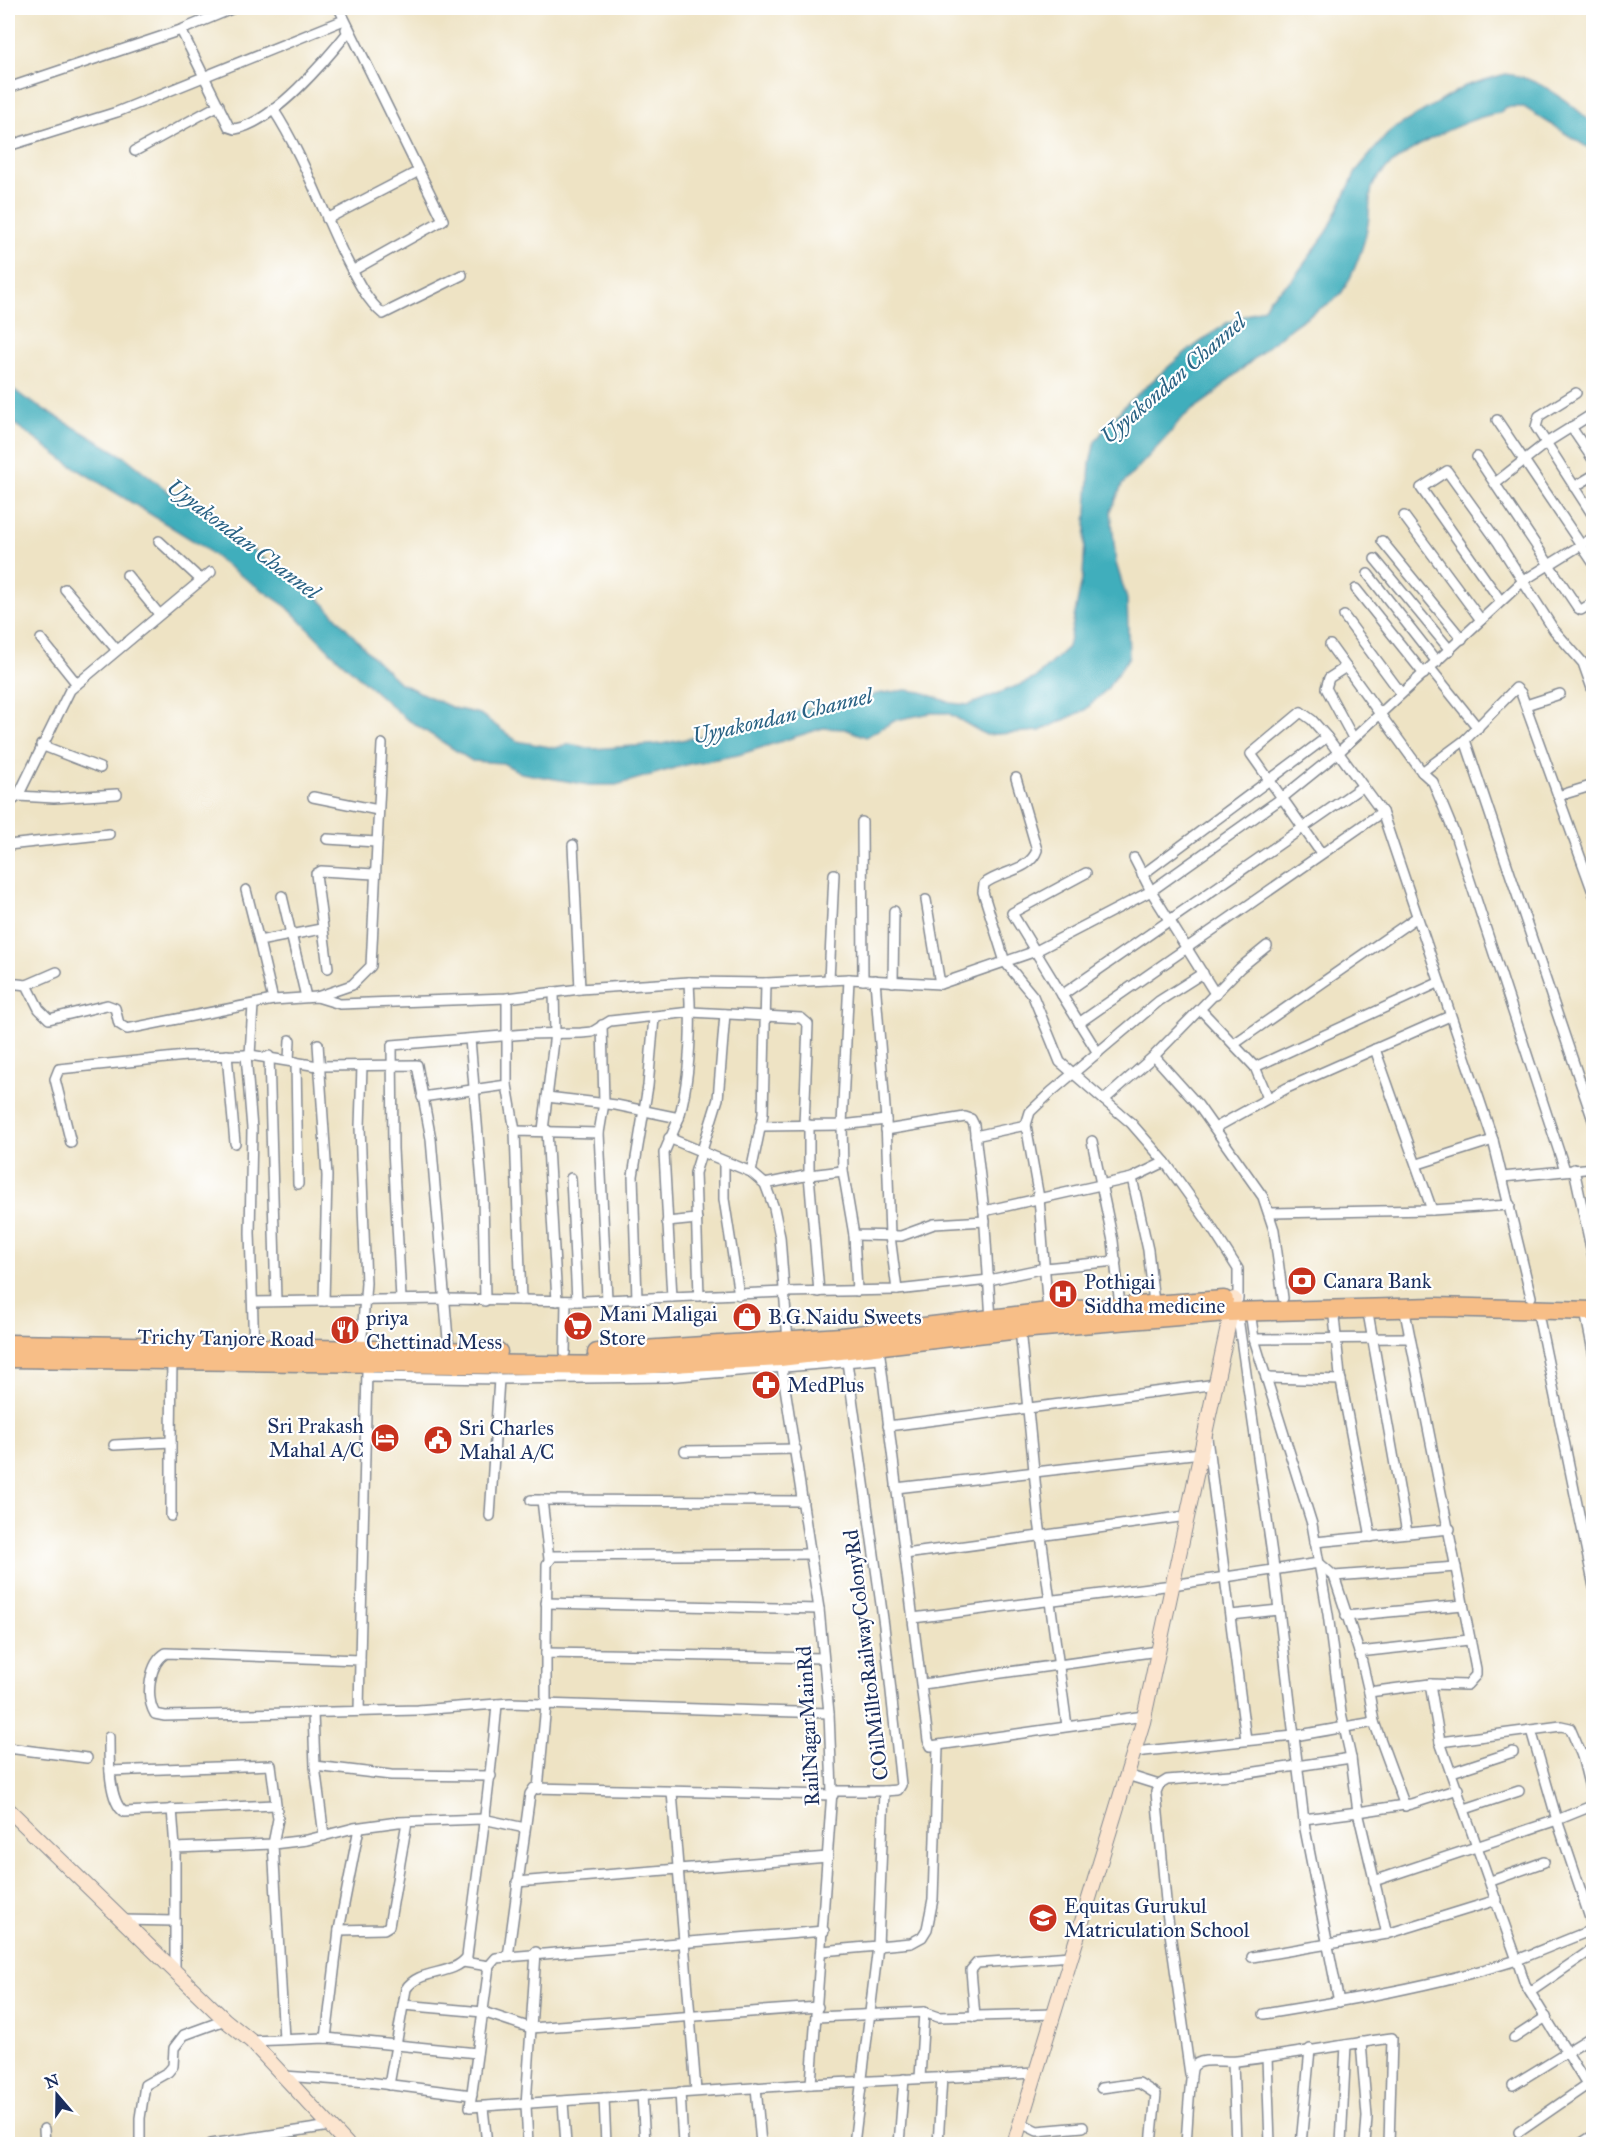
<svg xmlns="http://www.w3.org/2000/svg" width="1601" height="2152" font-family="'IM FELL Great Primer',serif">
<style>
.water{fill:#3faebc;stroke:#2d6e8d;stroke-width:1.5}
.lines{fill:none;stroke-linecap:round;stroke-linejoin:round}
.street-casing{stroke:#848991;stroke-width:12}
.secondary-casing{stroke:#848991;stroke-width:16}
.highway-casing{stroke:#848991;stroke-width:21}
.street{stroke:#fff;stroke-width:9}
.secondary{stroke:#fce5cf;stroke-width:14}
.highway{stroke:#f7be87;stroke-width:18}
.labels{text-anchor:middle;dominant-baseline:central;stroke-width:4.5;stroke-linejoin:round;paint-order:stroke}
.poi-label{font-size:21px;fill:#1b2f5e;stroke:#fff;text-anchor:start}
.street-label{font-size:21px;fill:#1b2f5e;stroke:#fff}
.water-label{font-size:22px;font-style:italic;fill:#296284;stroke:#fff}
</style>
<rect width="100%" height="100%" fill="#fff"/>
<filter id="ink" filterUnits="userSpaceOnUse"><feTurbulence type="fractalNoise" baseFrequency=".0167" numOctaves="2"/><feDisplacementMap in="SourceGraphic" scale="12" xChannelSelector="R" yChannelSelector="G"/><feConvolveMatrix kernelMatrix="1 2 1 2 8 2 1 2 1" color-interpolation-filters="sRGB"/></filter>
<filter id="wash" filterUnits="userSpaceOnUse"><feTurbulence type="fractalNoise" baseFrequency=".008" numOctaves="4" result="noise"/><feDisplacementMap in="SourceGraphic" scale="24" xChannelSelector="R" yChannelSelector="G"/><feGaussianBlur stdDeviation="1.35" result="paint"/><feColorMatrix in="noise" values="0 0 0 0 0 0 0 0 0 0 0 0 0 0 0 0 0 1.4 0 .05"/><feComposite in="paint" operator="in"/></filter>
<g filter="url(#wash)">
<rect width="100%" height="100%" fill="#eee3c4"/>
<!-- water -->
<path class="water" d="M1505,74c33,2 65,28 88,50v27l-69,-44h-19l-5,6c-31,3 -117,44 -128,75 -3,11 -2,25 -4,36 -3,20 -15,52 -26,68 -6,9 -18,14 -26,19 -34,20 -59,47 -90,71 -14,20 -42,27 -54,49l-50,54 -11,26 5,52 11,36 2,58 -22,32 -22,21 -45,21 -54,4 -38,-22h-17l-35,7 -30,17 -21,-8 -22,-1 -85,27 -49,9 -73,21h-27l-68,-12 -18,-10 -31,-2 -67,-43 -73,-65 -45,-46 -63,-43 -22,-18 -133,-82 -61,-45v-34l18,14 99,58 44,35 62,41 44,34 35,21 58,64 32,31 53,25 27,6 37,27 38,7 15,-4 23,5 68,-5 96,-19 48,-17 50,-4 21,-10 30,-4 16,2 29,11 18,2 65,-26 34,-32 15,-72 7,-112 5,-22 30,-36 57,-50 45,-32 37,-15 5,-9 24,-20 34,-47 30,-62 33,-39 75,-45z"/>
</g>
<g filter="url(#ink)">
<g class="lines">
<!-- street casing -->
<g class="street-casing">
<g id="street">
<path d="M339,8l104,212 -91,51"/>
<path d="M181,30l48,97 6,2c38,-6 91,-69 114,-98l-3,-2"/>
<path d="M8,88l173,-58 53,-22"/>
<path d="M273,109c29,44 47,96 70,144 11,21 22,46 40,61l79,-39"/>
<path d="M8,146l109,-34 227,-92"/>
<path d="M135,151l84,-46"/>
<path d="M327,219l92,-48"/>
<path d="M1576,393l-37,23 -3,11 58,90"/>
<path d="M1497,420l97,144"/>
<path d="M1571,427l23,34"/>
<path d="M1477,457l101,151 3,2 13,-8"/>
<path d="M1495,483l51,-40 48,-30"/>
<path d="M1574,487l20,-12"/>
<path d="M1404,516l77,104"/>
<path d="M159,541l42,39"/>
<path d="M1382,541l80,98"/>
<path d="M1375,559l75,91"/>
<path d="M1368,574l69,88"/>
<path d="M127,575l32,39"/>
<path d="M65,589l51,60"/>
<path d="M1356,589l68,85"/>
<path d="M1500,600l-79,-112 26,-17 51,71 56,88 29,33 11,31"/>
<path d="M1344,616l57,77"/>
<path d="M41,639l36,45"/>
<path d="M1330,645l92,127"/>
<path d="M1346,667l-17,11 -3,10 26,48"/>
<path d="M1430,668l48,60"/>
<path d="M1526,705l34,-11"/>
<path d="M1465,740l129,383"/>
<path d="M41,745l59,23"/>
<path d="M1016,778l21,72c-7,21 -37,21 -53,34l-1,8 22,70 28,34 27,66 44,38"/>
<path d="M18,796l36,2 63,-4"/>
<path d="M1558,796l36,-11"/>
<path d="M313,797l65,13"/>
<path d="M8,804l10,-8 52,-106 141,-118"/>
<path d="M862,822l1,158"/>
<path d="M327,839l49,3"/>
<path d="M8,845l101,-11"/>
<path d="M573,845l7,144"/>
<path d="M1321,853l-70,-99 50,-42 11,8 15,17 55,75 111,328 38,157"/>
<path d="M1134,858l17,33 65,104"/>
<path d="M1142,875l185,-138"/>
<path d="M246,890l13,51"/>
<path d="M282,896l24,101"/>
<path d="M926,900l14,84"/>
<path d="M328,968l-12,-94 5,-3 53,3"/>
<path d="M849,979l-7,146 1,46 11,64 47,1 33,-12 51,-3"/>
<path d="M829,980l5,-106"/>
<path d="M875,980l11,140 4,116 7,54"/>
<path d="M893,982l1,-71"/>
<path d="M8,983l19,2 12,24 10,10 58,-14 8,3 4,16 8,5 146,-29 44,-3 23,7 167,-6 73,-9 109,-7 77,1 83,-4 91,5 96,-33 115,-60 131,-93 57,-46 184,-171 71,-44"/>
<path d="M27,985l30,-13"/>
<path d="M1062,995l-50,-82 74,-40"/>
<path d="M317,997l35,-12 19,-19 11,-222"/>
<path d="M273,1000l-14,-59 62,-12"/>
<path d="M1201,1010l54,57 13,31"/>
<path d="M1079,1023l303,-211"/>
<path d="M602,1025l2,78 -5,30 8,166"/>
<path d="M470,1039l13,156 2,106"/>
<path d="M318,1044l9,132 -3,125"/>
<path d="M1234,1044l183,-127"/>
<path d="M1375,1049l57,161"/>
<path d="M1098,1053l-36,-58 301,-209"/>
<path d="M227,1055l8,88"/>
<path d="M246,1055l6,74 -2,104 4,116"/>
<path d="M250,1055l3,-50"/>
<path d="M269,1056l7,245"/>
<path d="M1154,1056l44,49 65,92 11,33 9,68"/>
<path d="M289,1060l1,-20"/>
<path d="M296,1062l2,122"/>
<path d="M1255,1067l183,-84"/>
<path d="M507,1085l8,46"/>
<path d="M422,1097l85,-12v-87"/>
<path d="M547,1097l69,8 63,13 -15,35 8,144"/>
<path d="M679,1118c12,-45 13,-90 10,-136"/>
<path d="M809,1125v50l34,-4"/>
<path d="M1026,1125l4,-13 21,-20 108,-91 44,-28"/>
<path d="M760,1126l82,-1 44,-5"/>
<path d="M1215,1128l72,-40 163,-72"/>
<path d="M543,1130l12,-97 -1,-41"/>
<path d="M547,1130l10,171"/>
<path d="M886,1130l79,-13 6,2 3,6 10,86 7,109"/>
<path d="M975,1136l51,-11 13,73 9,114"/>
<path d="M669,1138l82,34 14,12 9,24 6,29 8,104"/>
<path d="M1092,1141l21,100 7,65"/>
<path d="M71,1143l-16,-64 4,-10 127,-13 64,-1 68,11 99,-1 14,74 18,212"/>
<path d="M724,1163v36l15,96"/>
<path d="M1418,1164l75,-24"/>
<path d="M1574,1169l20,93"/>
<path d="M1565,1170l-110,-335 -22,-53 -11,-10 43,-32 51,-52 5,5 73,202"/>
<path d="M751,1172l12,-58 3,-131"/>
<path d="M1503,1177l91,-9"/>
<path d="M571,1178l6,123"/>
<path d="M1132,1178l16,72 6,53"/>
<path d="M765,1184l44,-9 10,117"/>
<path d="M984,1211l148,-33 33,-16"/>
<path d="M1271,1213l161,-3 78,-5"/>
<path d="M667,1222l30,-3"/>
<path d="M854,1235l3,56"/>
<path d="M699,1296l-4,-123 23,-74 7,-85"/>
<path d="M401,1299l-8,-150 -1,-104 134,-11 55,-1 11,-1 18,-11 81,-9 110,6 7,6 -4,101"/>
<path d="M637,1299l-4,-123 15,-90 6,-68"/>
<path d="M1238,1299v-30l-32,-50 -41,-57 -34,-39 -27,-23 50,-44 86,-88 27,-22"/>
<path d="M521,1300l-6,-169 84,2"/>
<path d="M254,1302l191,-3 139,2 200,-9 113,-2 92,-10 56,-12 71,-7"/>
<path d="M1333,1307l7,69 31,161"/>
<path d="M1367,1307l40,226"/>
<path d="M1404,1307l72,362v6l-9,10 -37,-1"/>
<path d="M1537,1309l57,278"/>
<path d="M1237,1311l37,257 31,261 34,173"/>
<path d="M1250,1311l4,28 58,185 16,90 13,99 10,45 7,54 53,-8 47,-15"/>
<path d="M1585,1311l9,45"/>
<path d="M1020,1329l19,192 28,205"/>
<path d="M1254,1339l156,-1"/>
<path d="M879,1348l49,392 3,6 213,-30"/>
<path d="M361,1350l5,-67 -6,-156 2,-61"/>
<path d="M565,1353l1,-52"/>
<path d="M847,1362l37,264 17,159 -3,5 -14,1 -6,155 -24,198"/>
<path d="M782,1368l37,241 10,104 3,78 -21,293"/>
<path d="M368,1377l131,2 167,-2 214,-18"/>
<path d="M1266,1378l75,2"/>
<path d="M888,1426l329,-42"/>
<path d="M1207,1438l39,302"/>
<path d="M114,1445l57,-3 1,-82"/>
<path d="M685,1451l111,-2"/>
<path d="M896,1488l305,-35"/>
<path d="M531,1500l272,1"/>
<path d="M542,1500l7,59"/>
<path d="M171,1516v-74"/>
<path d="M490,1516l9,-137"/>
<path d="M1315,1542l135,-13"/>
<path d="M905,1554l282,-38"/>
<path d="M1334,1576l122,-9"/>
<path d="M546,1603l273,6"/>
<path d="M1231,1615l48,-5"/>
<path d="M1346,1616l117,-11"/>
<path d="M913,1618l259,-33 147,-22 15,13 27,82 8,34 61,-8 10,58 77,218c-83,26 -167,40 -253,54"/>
<path d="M1359,1652l110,-12"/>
<path d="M546,1653l1,-89 6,-8 258,-2"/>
<path d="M360,1660l7,-289"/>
<path d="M923,1684l235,-33"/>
<path d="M1369,1692l5,30 31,84"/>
<path d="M359,1711l1,-51 -194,-7c-17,10 -21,44 -11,61l10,2 253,-6 92,-7 319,10"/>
<path d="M313,1713l2,53 76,9 100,1"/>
<path d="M1531,1730l26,90 37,110"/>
<path d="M109,1737c0,19 -1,64 15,75l151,-7"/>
<path d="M1440,1742l121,-16 9,2 12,28 12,48"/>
<path d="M8,1748l79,10"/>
<path d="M1134,1752l160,-16 80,-14"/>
<path d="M1582,1756l12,-4"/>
<path d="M315,1766l9,70"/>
<path d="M110,1771l161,-6 7,54 -5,25 -98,4v121"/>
<path d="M1452,1772l61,-20"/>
<path d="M1127,1775l32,10"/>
<path d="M538,1789l8,-84v-52l277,5"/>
<path d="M832,1791h52"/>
<path d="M672,1792l24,299"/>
<path d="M172,1809l3,39"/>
<path d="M1465,1809l54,-18"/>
<path d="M1304,1819l54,-7 29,122"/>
<path d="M1374,1881l183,-61 37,-15"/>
<path d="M1491,1881l53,-19"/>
<path d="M517,1882l311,-25"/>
<path d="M121,1920l54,1"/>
<path d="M339,1930l45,-1 5,-3 18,-104"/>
<path d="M824,1931l-328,27 -7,8 -19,141 341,-23 225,-11"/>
<path d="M1589,1931l-72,29 8,24 62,101 7,-3"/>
<path d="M822,1951l89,-8 11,-6 5,-8 6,-30 5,-152"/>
<path d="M508,1957l22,-163 4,-6 299,7"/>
<path d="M1252,1957l135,-23 110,-34"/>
<path d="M463,1962l26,4"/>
<path d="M1530,1992l64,-44"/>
<path d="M403,2005l80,7 48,16 287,-21"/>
<path d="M817,2017l107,-5"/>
<path d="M975,2017l-4,-47 6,-7 94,-7"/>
<path d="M326,2038l13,-108 20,-102"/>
<path d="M1514,2038l32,-21"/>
<path d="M284,2039l-11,-195 34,-4 47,-12 44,-6 85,-3 42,9"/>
<path d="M251,2041l75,-3 151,15"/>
<path d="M1361,2042l6,75 -2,27"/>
<path d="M1267,2057l3,87"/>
<path d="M1233,2062l3,82"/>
<path d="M1190,2074l-23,-162 -11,-120 3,-7 8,-5 75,-6 109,-16"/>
<path d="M284,2076l84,6 104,13"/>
<path d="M920,2078l4,-66 14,5 116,-3"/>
<path d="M389,2085l17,-96c13,-21 47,-12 61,-32 10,-84 23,-168 30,-253"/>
<path d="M1513,2085l81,-50"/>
<path d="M756,2087l5,57"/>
<path d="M1101,2088l38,-5 17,11 -5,50"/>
<path d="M680,2092l3,52"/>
<path d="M642,2095l3,49"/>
<path d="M604,2098l2,46"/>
<path d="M563,2102l3,42"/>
<path d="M483,2108l4,36"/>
<path d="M1021,2123l16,8 46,-4"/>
<path d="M44,2129l1,15"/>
<path d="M1519,2132l68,-47 7,10"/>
<path d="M140,2144v-26l5,-33 23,-13 5,-6 1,-18 10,-13 41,-15"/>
<path d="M211,2144l119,-18"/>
<path d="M528,2144l-2,-39 10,-153"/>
<path d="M899,2144l5,-65"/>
<path d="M938,2144l4,-67"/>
<path d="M1186,2144c1,-12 4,-72 7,-77 8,-11 32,-4 44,-6 52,-6 103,-16 155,-23l-3,106"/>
<path d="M1301,2144l9,-95"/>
<path d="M1341,2144l5,-99"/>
<path d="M1580,2144l14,-9"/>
</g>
</g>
<!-- secondary casing -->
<g class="secondary-casing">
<g id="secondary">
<path d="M8,1809l217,211 26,21 96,103"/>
<path d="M1014,2144l129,-422 91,-423"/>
</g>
</g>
<!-- highway casing -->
<g class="highway-casing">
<g id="highway">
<path d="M8,1344l490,8"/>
<path d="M597,1353l244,-16 207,-25 176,-12"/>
<path d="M8,1358l610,8 162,-9 240,-28 208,-17 207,-5 159,4"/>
</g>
</g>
<!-- street -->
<use href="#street" class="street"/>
<!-- secondary -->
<use href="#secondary" class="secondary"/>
<!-- highway -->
<use href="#highway" class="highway"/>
</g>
</g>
<!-- icons -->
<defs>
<g id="bank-disc" transform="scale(1.5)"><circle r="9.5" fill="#c8321e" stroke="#fff"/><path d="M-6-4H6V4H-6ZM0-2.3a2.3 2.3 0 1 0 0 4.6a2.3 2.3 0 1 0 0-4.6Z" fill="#fff"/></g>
<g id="hospital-disc" transform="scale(1.5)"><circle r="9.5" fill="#c8321e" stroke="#fff"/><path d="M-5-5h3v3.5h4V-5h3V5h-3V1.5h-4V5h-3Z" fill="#fff"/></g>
<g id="shop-disc" transform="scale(1.5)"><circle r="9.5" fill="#c8321e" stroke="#fff"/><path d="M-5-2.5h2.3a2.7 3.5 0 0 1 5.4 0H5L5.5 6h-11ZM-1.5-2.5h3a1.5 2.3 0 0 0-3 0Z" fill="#fff"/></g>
<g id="supermarket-disc" transform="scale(1.5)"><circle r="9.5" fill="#c8321e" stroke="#fff"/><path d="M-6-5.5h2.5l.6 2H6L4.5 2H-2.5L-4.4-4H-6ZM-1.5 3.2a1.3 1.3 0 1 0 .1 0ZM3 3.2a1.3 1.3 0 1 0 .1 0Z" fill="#fff"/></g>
<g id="restaurant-disc" transform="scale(1.5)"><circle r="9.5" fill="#c8321e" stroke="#fff"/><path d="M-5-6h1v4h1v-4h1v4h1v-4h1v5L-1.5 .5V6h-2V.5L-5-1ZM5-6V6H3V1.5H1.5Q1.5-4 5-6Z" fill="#fff"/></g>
<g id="pharmacy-disc" transform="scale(1.5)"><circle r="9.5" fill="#c8321e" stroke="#fff"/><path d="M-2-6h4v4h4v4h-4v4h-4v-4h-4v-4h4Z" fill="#fff"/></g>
<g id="hotel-disc" transform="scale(1.5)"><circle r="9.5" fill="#c8321e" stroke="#fff"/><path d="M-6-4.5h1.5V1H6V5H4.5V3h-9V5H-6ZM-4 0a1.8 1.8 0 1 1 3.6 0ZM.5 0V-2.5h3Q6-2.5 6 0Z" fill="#fff"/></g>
<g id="civic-disc" transform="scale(1.5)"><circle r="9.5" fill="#c8321e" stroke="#fff"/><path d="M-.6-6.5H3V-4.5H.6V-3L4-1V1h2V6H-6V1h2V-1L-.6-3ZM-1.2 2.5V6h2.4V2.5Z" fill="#fff"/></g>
<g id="school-disc" transform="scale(1.5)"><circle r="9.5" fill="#c8321e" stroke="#fff"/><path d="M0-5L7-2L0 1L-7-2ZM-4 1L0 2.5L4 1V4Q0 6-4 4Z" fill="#fff"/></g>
</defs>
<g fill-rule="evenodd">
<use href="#bank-disc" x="1302" y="1281"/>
<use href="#hospital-disc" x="1063" y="1294"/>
<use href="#shop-disc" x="747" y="1317"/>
<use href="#supermarket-disc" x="578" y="1326"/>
<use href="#restaurant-disc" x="345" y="1330"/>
<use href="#pharmacy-disc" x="766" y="1385"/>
<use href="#hotel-disc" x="385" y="1438"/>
<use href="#civic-disc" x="438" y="1440"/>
<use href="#school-disc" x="1043" y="1918"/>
</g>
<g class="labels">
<!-- poi labels -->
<g class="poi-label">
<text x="1323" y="1281">Canara Bank</text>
<text x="1084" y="1282">Pothigai<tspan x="1084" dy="24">Siddha medicine</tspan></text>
<text x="599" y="1314">Mani Maligai<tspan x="599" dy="24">Store</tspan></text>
<text x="768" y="1317">B.G.Naidu Sweets</text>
<text x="366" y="1318">priya<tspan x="366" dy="24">Chettinad Mess</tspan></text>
<text x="787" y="1385">MedPlus</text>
<text x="364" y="1426" text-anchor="end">Sri Prakash<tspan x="364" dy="24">Mahal A/C</tspan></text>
<text x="459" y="1428">Sri Charles<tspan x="459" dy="24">Mahal A/C</tspan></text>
<text x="1064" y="1906">Equitas Gurukul<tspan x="1064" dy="24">Matriculation School</tspan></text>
</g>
<!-- street labels -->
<g class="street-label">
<text transform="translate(226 1338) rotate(1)">Trichy Tanjore Road</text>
<text transform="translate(866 1655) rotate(-97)">COilMilltoRailwayColonyRd</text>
<text transform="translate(808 1726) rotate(-93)">RailNagarMainRd</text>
</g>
<!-- water labels -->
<g class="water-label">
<text transform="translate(1173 379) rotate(-41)">Uyyakondan Channel</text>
<text transform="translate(243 539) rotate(37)">Uyyakondan Channel</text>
<text transform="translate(782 716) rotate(-13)">Uyyakondan Channel</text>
</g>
</g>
<!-- margin -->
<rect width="1601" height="2152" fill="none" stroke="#fff" stroke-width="30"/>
<!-- north arrow -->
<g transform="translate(57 2095) rotate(340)" stroke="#ffffff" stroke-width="4.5" paint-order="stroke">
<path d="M0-4.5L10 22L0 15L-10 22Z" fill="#1b2f5e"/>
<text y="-9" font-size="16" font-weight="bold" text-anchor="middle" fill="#1b2f5e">N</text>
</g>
</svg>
